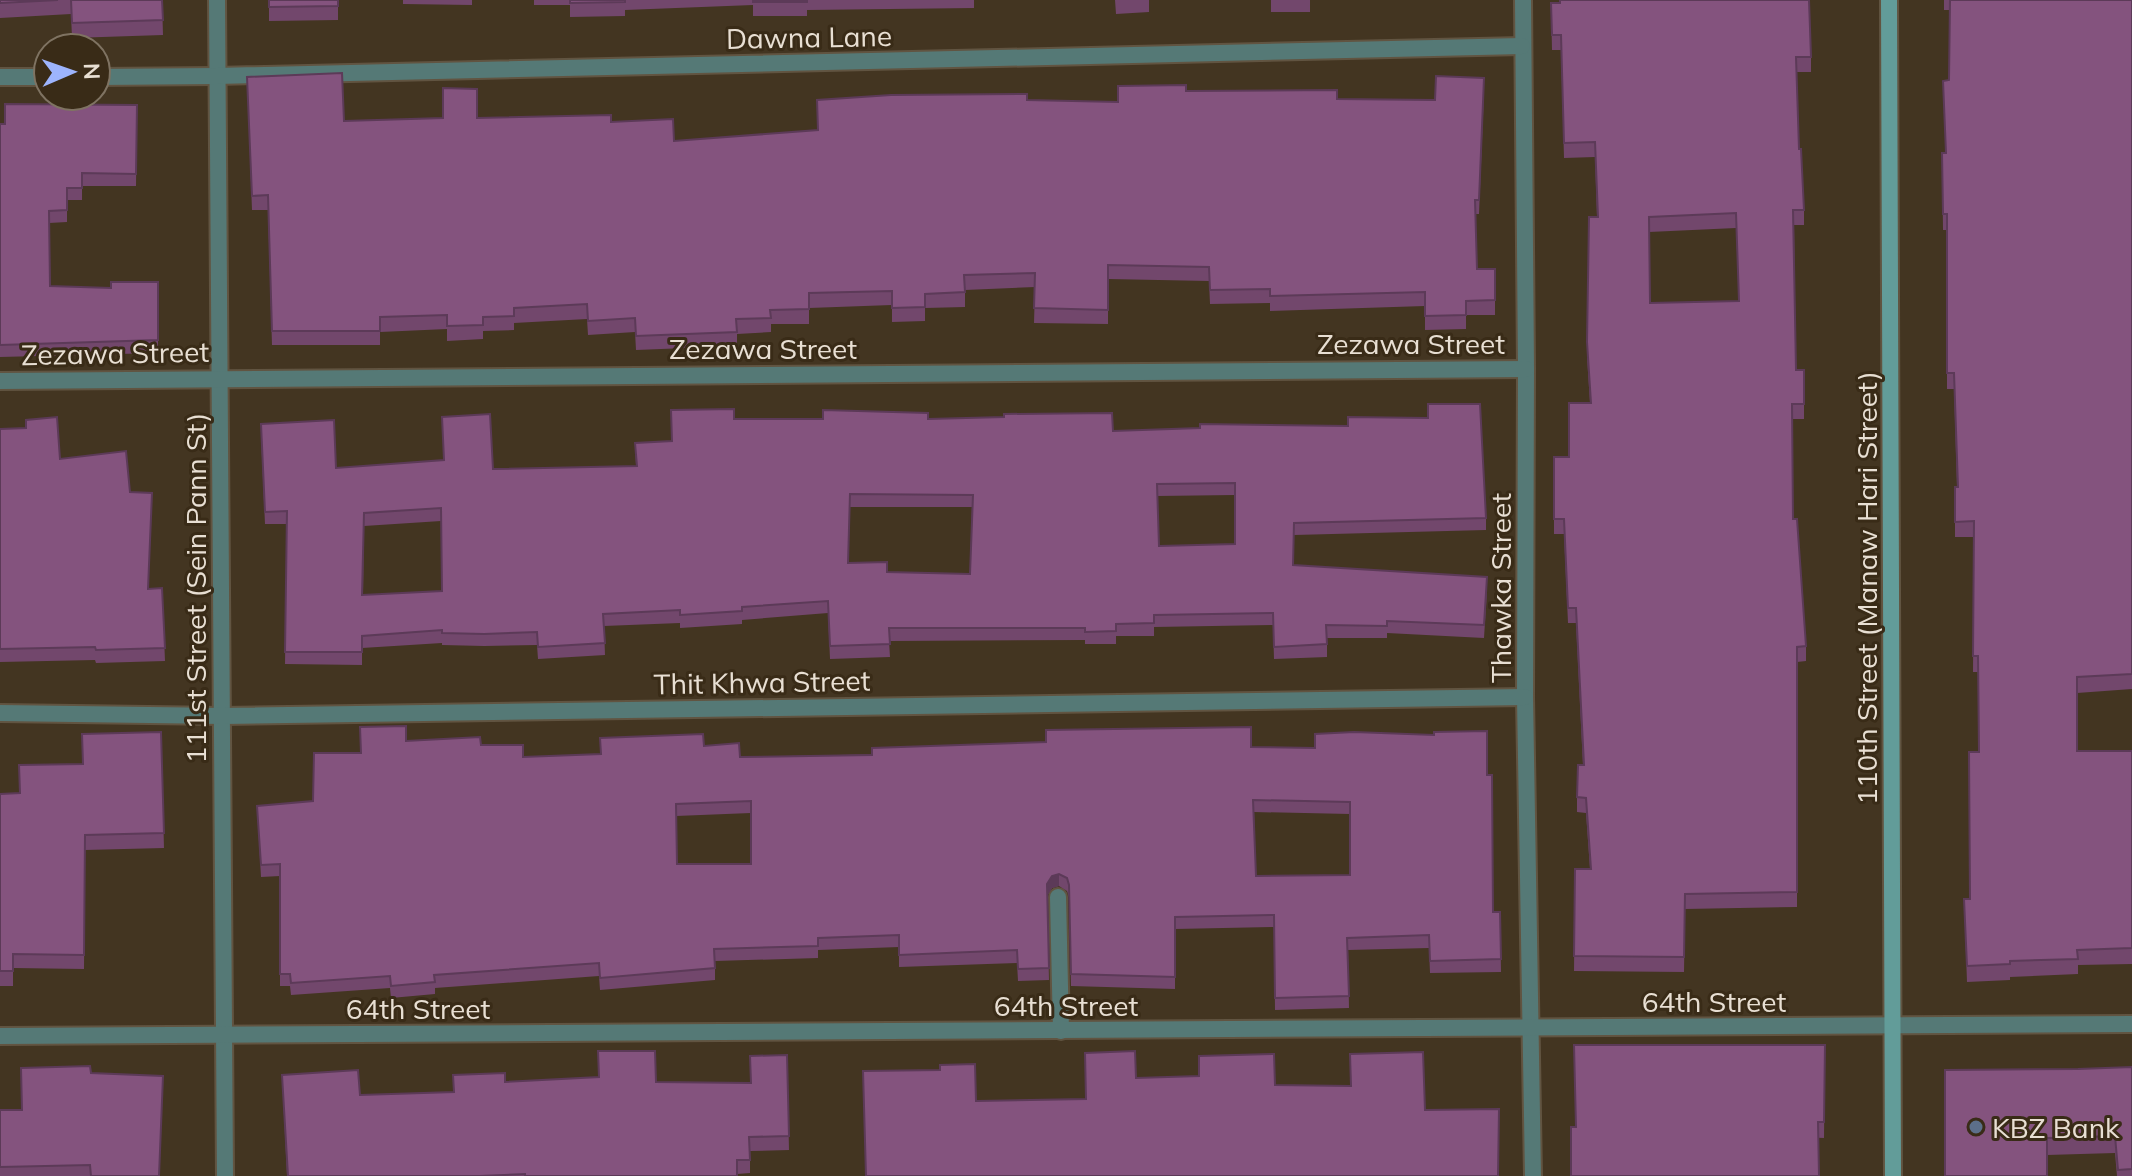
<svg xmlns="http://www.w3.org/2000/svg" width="2132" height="1176" font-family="Mulish,sans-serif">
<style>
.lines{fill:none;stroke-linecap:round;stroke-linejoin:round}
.street-casing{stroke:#615441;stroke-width:20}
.secondary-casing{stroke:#615441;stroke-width:20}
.street{stroke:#557976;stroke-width:16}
.secondary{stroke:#629c99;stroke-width:16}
.wall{fill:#72476c;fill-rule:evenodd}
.shaded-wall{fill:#5c3a58}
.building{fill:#84537e;stroke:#5c3a58;stroke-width:2;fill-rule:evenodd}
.service-dot{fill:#5c6f8a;stroke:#392b17;stroke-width:3}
.labels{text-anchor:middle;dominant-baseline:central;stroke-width:6;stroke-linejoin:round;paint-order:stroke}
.street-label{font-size:28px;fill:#e8dfd3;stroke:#392b17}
.poi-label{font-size:28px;fill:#e8dfd3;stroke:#392b17;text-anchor:start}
</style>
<rect width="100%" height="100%" fill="#433521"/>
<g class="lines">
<!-- street casing -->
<g class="street-casing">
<g id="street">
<path d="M217,0l8,1176"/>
<path d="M1523,0l3,369 -1,328 8,479"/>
<path d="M0,77h48"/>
<path d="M96,77l121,-1 1305,-30"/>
<path d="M0,381l1526,-12"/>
<path d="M0,713l223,3 1302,-19"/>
<path d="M1058,897l3,134"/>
<path d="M0,1036l2132,-12"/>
</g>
</g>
<!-- secondary casing -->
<g class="secondary-casing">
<path id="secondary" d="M1889,0l4,1176"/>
</g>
<!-- street -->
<use href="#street" class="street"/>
<!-- secondary -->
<use href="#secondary" class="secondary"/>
</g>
<!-- wall -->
<g class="wall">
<path d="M0,0h162l1,35 -91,3 -1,-24 -71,4z"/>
<path d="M269,0h69v20l-69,1z"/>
<path d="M403,0h69v5l-69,-1z"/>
<path d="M534,0h440v8l-167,2v6h-54v-11l-128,5v6l-55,1v-12h-36z"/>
<path d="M1082,0h67v12l-33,2 -1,-14z"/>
<rect x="1271" y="0" width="39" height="12"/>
<path d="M1944,0h188v689l-55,4v58h55v213l-54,1v9l-68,3v3l-43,2 -3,-83h6l9,-147 -1,-80h-5l1,-135h-19v-50h2l-3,-98h-7v-159h-4l-1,-77h4l-3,-72 6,-1v-70h-5z"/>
<path d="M1551,3l260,54v15h-15l3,77 5,61v15h-10l2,145 8,15v34h-12l1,100 13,127v15l-9,1v245l-112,2 -1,63 -110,-1 1,-102h15l-4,-56 -9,-1v-15l6,-32 -7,-142h-8l-4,-89h-10v-77h15l21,-54 -3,-46 2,-140h8l-2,-60 -31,1 -3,-108h-9zM1736,228l3,73 -89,2 -1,-71z"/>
<path d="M247,77l97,44 133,-3 134,4 63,19 144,-11 -1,-30h210l91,2 68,-11 151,8 98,1 49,-8 -5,122h-4l2,55h18v46h-29v14l-41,1v-24l-155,5v-8l-60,1 -1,-23 -101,-2v45l-74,-1 1,-36 -70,3v17l-40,1v13l-33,1v-17l-83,3v16h-38v8l-34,2v12l-101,4 -1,-18 -47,3 -1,-16 -73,4v7l-31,1v8l-36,2v-12l-67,3v13h-108l-4,-135h-16z"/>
<path d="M137,105l-1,81h-54v14h-15v22l-18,1 1,63 61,2 47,-6v71l-158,4v-233z"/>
<path d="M734,419h194l185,12 373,87v12l-192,5 -1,30 194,25 -3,48 -97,-5v5h-60v19l-53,2 -1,-34 -119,2v9h-38v8h-31v-4l-196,1 1,16 -60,2 -2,-46 -86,7v4l-62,4v-5l-76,3 1,29 -67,4 -1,-14 -53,1 -42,-1v-2l-80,5v17l-77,-1 2,-140h-22l-4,-88 75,32 157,1 143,-3 -1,-23 36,-2zM1235,495v49l-76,2 -2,-50zM850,507h122l-2,67 -83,-2 -39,-9zM441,521l1,70 -79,4 1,-69z"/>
<path d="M0,430l130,62 18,97 14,-1 3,73 -69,2 -1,-3 -95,2z"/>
<path d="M161,732l3,116 -79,2 -1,119 -71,-1v18h-13v-192l19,-1 64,-29z"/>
<path d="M600,738l104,8 36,11 511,-10 236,28 6,137h7l1,60 -71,1 -1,-25 -81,2 1,58 -74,2 -1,-83 -99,2v60l-104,-3 -2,-89 -2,-6 -8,-5 -7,2 -5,8 2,84 -31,1 -1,-18 -118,4v-20l-81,3v8l-103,3v19l-115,10 -1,-14 -164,12v6l-44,4 -1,-10 -99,7 -1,-9h-10v-110l-19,1 -4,-71 56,-5 93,-60 75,4 42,12 77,-3zM1254,812l96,2v61l-94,1zM751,813v51h-74l-1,-48z"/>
<path d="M1825,1045l-1,93 -248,-11z"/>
<path d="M787,1055l2,95 -39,1v22l-13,1v2h-450l-5,-101 78,20 93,-3 52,-10 246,1z"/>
<path d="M2132,1067v109h-15l-2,-23 -68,2 -102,21 133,-107z"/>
<path d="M91,1073l69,103h-160v-66h22z"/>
</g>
<!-- shaded-wall -->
<path class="shaded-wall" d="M1059,874v12l-7,2 -5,8v-12l5,-8z"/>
<!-- building -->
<g class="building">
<path d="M0,0h58l-58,3z"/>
<path d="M71,0h91l1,20 -91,3z"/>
<path d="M269,0h69v6l-69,1z"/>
<path d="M570,0h55v2l-55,1z"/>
<rect x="753" y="0" width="54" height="2"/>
<path d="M1560,0h249l2,57h-15l3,92h2l3,61h-11l3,160h8v34h-12l1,115h4l9,127 -9,1v245l-112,2 -1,63 -110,-1 1,-87h16l-5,-71 -9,-1 1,-32h6l-8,-157h-8l-4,-89h-10v-62h15v-54h22l-4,-61 2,-125h9l-3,-75 -31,1 -3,-108h-9l-1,-32h9zM1736,213l3,88 -89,2 -1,-86z"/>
<path d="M1950,0h182v674l-55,3v74h55v197l-55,2 1,9 -68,2v3l-43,2 -3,-67h6l-1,-147h10l-1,-96h-5l1,-135 -19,1v-35h3l-4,-114h-7v-159h-4l-1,-61h4l-3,-72 6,-1z"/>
<path d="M342,73l2,48 99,-3v-30l34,1v29l134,-3v7l62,-3 1,22 144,-11 -1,-30 74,-5 136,-1v6l91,2v-16l68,-1v6l151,-1v9l98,1 1,-24 48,2 -5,122h-4l2,69h18v31l-29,1v14l-41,1v-24l-155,4v-7l-60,1 -1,-23 -101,-2v45l-74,-2 1,-35 -71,2 1,17 -40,2v13l-33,1v-17l-83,2v16l-39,1 1,8 -35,1 1,13 -101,4 -1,-18 -47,3 -1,-17 -73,4v8l-31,1v8l-36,1v-11l-67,2v14h-108l-4,-136 -16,1 -5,-119z"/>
<path d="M5,104l132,1 -1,69 -54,-1v15h-15v22l-18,1 1,75 61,2v-6h47v58l-158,5v-221h5z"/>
<path d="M1428,404h52l6,114 -192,5 -1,42 194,12 -3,48 -97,-4v5l-61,-1 1,19 -53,3 -1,-34 -119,2v8l-38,1v7l-31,1v-4h-196l1,16 -60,2 -2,-45 -86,6v4l-62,4v-5l-77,4 2,29 -67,4 -1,-15 -53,2 -42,-1v-3l-80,6v16h-77l2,-141 -22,1 -4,-88 73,-4 2,48 108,-8 -2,-43 48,-3 3,55 144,-3 -2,-23 37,-2 -1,-31 63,-1v10h89v-9l105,3v6l76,-2v-3l108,-1 1,18 87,-3v-4l148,2v-9l80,1zM1235,483v61l-76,2 -2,-62zM850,494l123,1 -3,79 -83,-2v-10l-39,1zM441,508l1,83 -80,4 2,-82z"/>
<path d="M57,417l3,42 66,-8 4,41 22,1 -4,96 14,-1 3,60 -69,2 -1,-3 -95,2v-220l26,-1v-8z"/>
<path d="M406,726v15l74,-4 1,8h42v12l78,-3 -1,-16 103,-4 1,12 35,-3 1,14 132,-2v-7l174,-6v-12l205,-3v20l64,1v-14l39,-2 80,3v-3l53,-1v44h5l1,137h7l1,47 -71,2 -1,-26 -82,3 2,58 -74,2 -1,-83 -99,2v60l-104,-3 -2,-89 -2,-7 -8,-4 -7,2 -5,8 2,84 -31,1 -1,-19 -118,5v-20l-81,3v8l-104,3 1,19 -115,10 -1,-15 -165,12 1,7 -44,4 -1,-10 -99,7 -1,-9h-10v-110l-19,1 -4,-59 56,-5 1,-48h47l-1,-26zM1253,800l97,2v73l-94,1zM751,801v63h-74l-1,-60z"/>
<path d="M161,732l3,101 -79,2 -1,120 -71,-1v17h-13v-177l20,-1 -1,-28 64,-1 -1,-30z"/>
<path d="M1574,1045h251l-1,77h-6l1,54h-248v-49h5z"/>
<path d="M598,1051h57l1,31 95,1 -1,-27 37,-1 2,81 -40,1 1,23h-13v16h-212v-2l-45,2h-192l-6,-101 76,-5 2,25 94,-3 -1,-17 52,-2v9l94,-5z"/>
<path d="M1135,1051l1,27 63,-2v-20l75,-2 1,31 76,1 -1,-32 73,-2 2,58 74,-1 -1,67h-632l-3,-105 77,-1v-5l35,-1 1,37 110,-2 -1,-46z"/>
<path d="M90,1066l1,7 72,3 -4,100h-68l-1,-11 -90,2v-57h22l-1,-42z"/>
<path d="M2132,1067v102l-14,1 -3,-34 -68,2v38h-102v-106l133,-1z"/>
</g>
<!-- markers -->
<circle class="service-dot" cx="1976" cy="1127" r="8"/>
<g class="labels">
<!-- street labels -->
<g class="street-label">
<text transform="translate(809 37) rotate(-1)">Dawna Lane</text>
<text x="1411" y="343">Zezawa Street</text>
<text x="763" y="348">Zezawa Street</text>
<text transform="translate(115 353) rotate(-1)">Zezawa Street</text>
<text transform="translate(195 588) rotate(-90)">111st Street (Sein Pann St)</text>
<text transform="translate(1500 588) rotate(-90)">Thawka Street</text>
<text transform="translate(1866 588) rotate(-90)">110th Street (Manaw Hari Street)</text>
<text transform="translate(762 682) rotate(-1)">Thit Khwa Street</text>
<text x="1714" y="1001">64th Street</text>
<text x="1066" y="1005">64th Street</text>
<text x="418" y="1008">64th Street</text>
</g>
<!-- poi labels -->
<g class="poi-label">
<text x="1992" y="1127">KBZ Bank</text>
</g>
</g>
<!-- north arrow -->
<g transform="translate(72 72) rotate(88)"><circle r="38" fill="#392b17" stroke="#7f7362" stroke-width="2"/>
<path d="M0-6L14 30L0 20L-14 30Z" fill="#9db4fd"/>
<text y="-12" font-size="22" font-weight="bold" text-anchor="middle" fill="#e8dfd3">N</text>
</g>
</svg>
